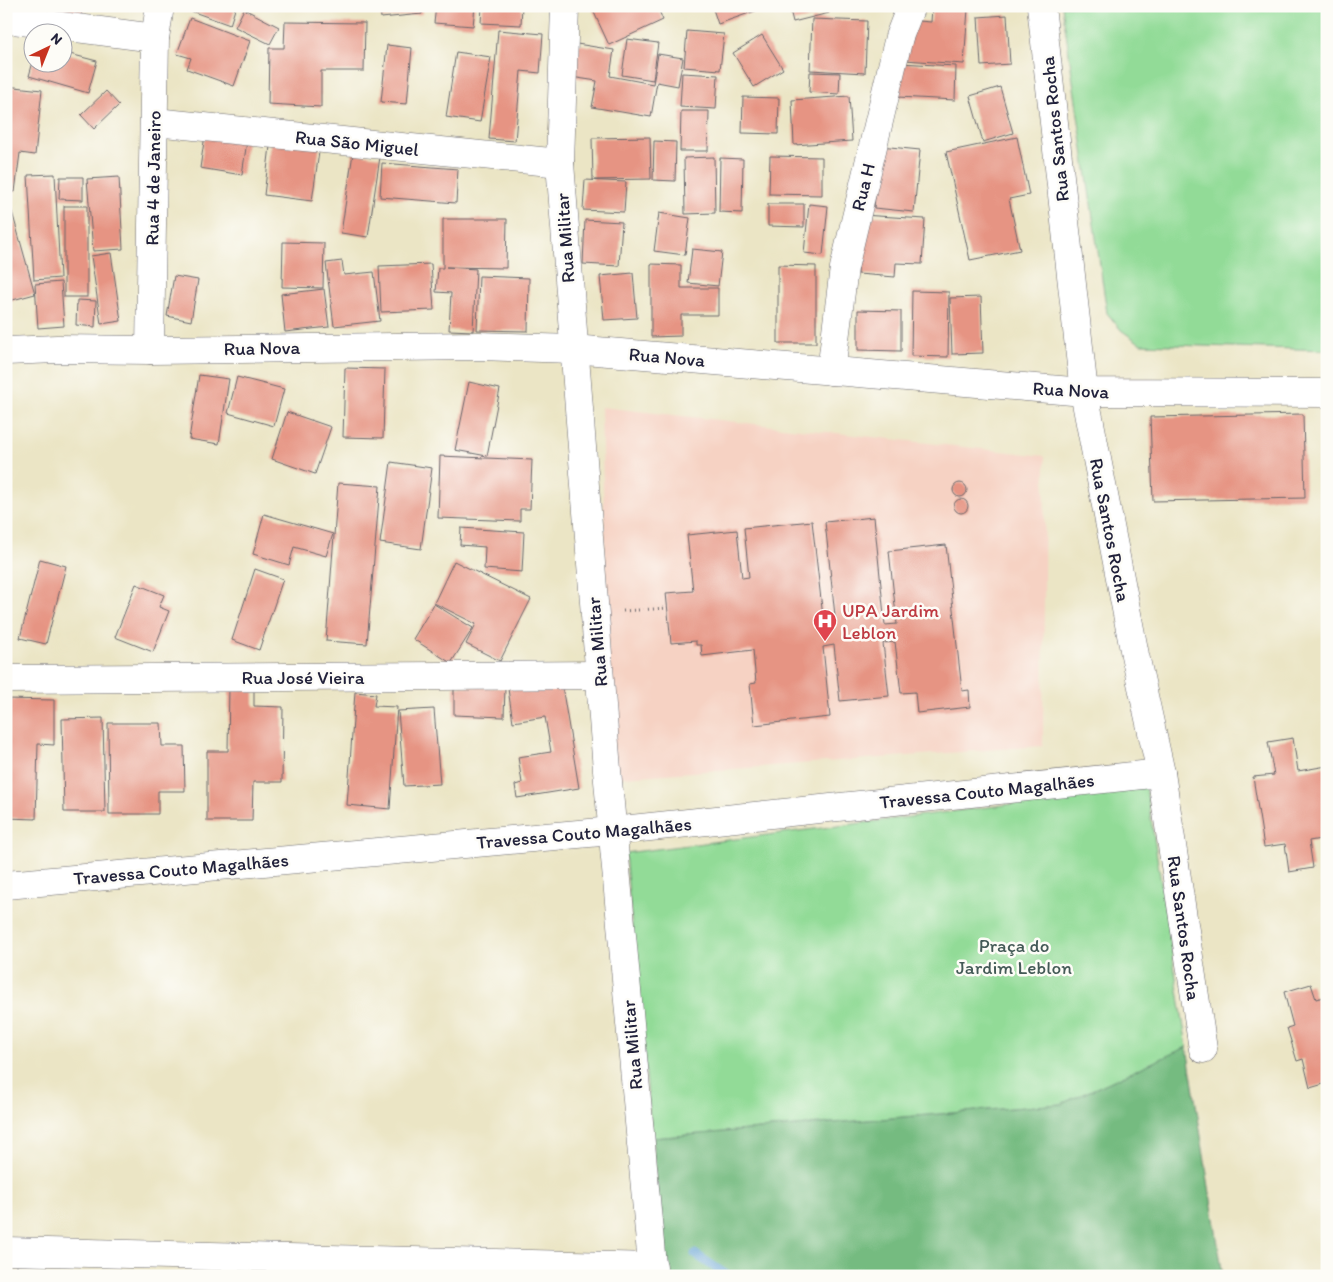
<svg xmlns="http://www.w3.org/2000/svg" width="1333" height="1282" font-family="Itim,sans-serif">
<style>
.built{fill:#f6d2c3}
.green{fill:#92db97;stroke:#5a7e69}
.forest{fill:#75bb80;stroke:#4c6e5e}
.lines{fill:none;stroke-linecap:round;stroke-linejoin:round}
.stream{stroke:#62a1d4;stroke-width:9}
.building{fill:#e69483}
.minor-casing{stroke:#68666b;stroke-width:29}
.major-casing{stroke:#68666b;stroke-width:29}
.path{stroke:#68666b;stroke-width:3;stroke-dasharray:1 4;stroke-linecap:butt}
.minor{stroke:#fff;stroke-width:28}
.major{stroke:#fff;stroke-width:28}
.labels{text-anchor:middle;dominant-baseline:central;stroke-width:5;stroke-linejoin:round;paint-order:stroke}
.street-label{font-size:19px;fill:#22223b;stroke:#fdfcf7}
.health-label{font-size:19px;fill:#be3a42;stroke:#fdfcf7;text-anchor:start}
.park-label{font-size:19px;fill:#445a57;stroke:#fdfcf7}
</style>
<rect width="100%" height="100%" fill="#fdfcf7"/>
<filter id="ink" filterUnits="userSpaceOnUse"><feTurbulence type="fractalNoise" baseFrequency=".02" numOctaves="2"/><feDisplacementMap in="SourceGraphic" scale="10" xChannelSelector="R" yChannelSelector="G"/><feConvolveMatrix kernelMatrix="1 2 1 2 8 2 1 2 1" color-interpolation-filters="sRGB"/></filter>
<filter id="wash" filterUnits="userSpaceOnUse"><feTurbulence type="fractalNoise" baseFrequency=".0096" numOctaves="4" result="noise"/><feDisplacementMap in="SourceGraphic" scale="20" xChannelSelector="R" yChannelSelector="G"/><feGaussianBlur stdDeviation="1.12" result="paint"/><feColorMatrix in="noise" values="0 0 0 0 0 0 0 0 0 0 0 0 0 0 0 0 0 1.4 0 .05"/><feComposite in="paint" operator="in"/></filter>
<g filter="url(#wash)">
<rect width="100%" height="100%" fill="#ebe5c5"/>
<!-- built -->
<path class="built" d="M601,407l444,49 -2,290 -432,32z"/>
<!-- green -->
<g class="green">
<path d="M1062,6h265v344l-186,-6 -20,-14 -14,-17z"/>
<path d="M1146,787l41,260 -126,57 -409,34 -27,-285z"/>
</g>
<!-- forest -->
<path class="forest" d="M1187,1047l36,229h-559l-12,-138 409,-34z"/>
<g class="lines">
<!-- stream -->
<path class="stream" d="M695,1254l33,22"/>
</g>
<g id="blocks">
<!-- building -->
<g class="building">
<path d="M46,6h40l-11,18z"/>
<path d="M177,6h59l-6,19z"/>
<path d="M380,6h41l1,8 -41,4z"/>
<path d="M436,6h39l-2,20 -39,-3z"/>
<path d="M482,6h40l-1,19 -40,-2z"/>
<path d="M591,6h66l6,14 -54,25z"/>
<path d="M712,6h45l1,4 -40,14z"/>
<path d="M789,6h38l2,7 -36,9z"/>
<path d="M932,7l36,2 -4,55 -60,-4 3,-40 24,2z"/>
<path d="M244,9l35,18 -9,17 -35,-17z"/>
<path d="M1007,15l3,49 -29,2 -3,-49z"/>
<path d="M190,18l60,23 -16,45 -47,-17 4,-11 -14,-4z"/>
<path d="M812,19l55,2 -2,52 -55,-3z"/>
<path d="M285,22l80,1 -1,48h-43v36l-53,-3 1,-56h15z"/>
<path d="M498,30l45,4 -3,39 -19,-2 -6,70 -26,-2z"/>
<path d="M687,31l37,3 -4,36 -36,-3z"/>
<path d="M762,35l21,34 -29,18 -21,-34z"/>
<path d="M627,39l31,4 -5,37 -31,-5z"/>
<path d="M577,44l37,6 -4,26 43,8 5,-30 25,4 -5,28 -21,-4 -6,35 -59,-10 5,-26 -26,-4z"/>
<path d="M387,45l25,3 -5,56 -26,-2z"/>
<path d="M62,52l35,9 -9,32 -59,-17 4,-14h29z"/>
<path d="M456,52l35,5 -11,65 -34,-5z"/>
<path d="M899,63l57,3 -1,34 -57,-3z"/>
<path d="M810,72l30,1 -1,21 -30,-2z"/>
<path d="M682,73l36,2 -2,34 -36,-2z"/>
<path d="M6,86l36,4 -7,65 -15,-2 -5,39 -9,-1z"/>
<path d="M1000,87l13,46 -30,9 -13,-46z"/>
<path d="M106,91l13,14 -25,24 -13,-14z"/>
<path d="M849,96l3,45 -58,4 -2,-45z"/>
<path d="M743,97l36,1 -1,36 -36,-1z"/>
<path d="M681,111h28l-1,40h-28z"/>
<path d="M205,135l42,6 -5,34 -42,-7z"/>
<path d="M650,137l1,42 -58,1 -1,-42z"/>
<path d="M1017,137l12,58 -20,4 11,51 -50,10 -24,-108z"/>
<path d="M271,138l49,7 -8,56 -48,-6z"/>
<path d="M654,141l22,1 -1,39 -22,-1z"/>
<path d="M880,146l40,4 -6,62 -40,-4z"/>
<path d="M353,153l27,4 -12,80 -27,-4z"/>
<path d="M770,156l52,1v38l-53,-1z"/>
<path d="M714,157l1,56 -30,1 -1,-56z"/>
<path d="M720,158l23,1 -1,54 -23,-1z"/>
<path d="M382,163l76,6 -2,34 -76,-6z"/>
<path d="M55,174l5,104 -26,2 -6,-105z"/>
<path d="M60,177h23v23l-24,-1z"/>
<path d="M119,177l4,72 -30,2 -6,-72z"/>
<path d="M585,180l41,2 -2,30 -41,-2z"/>
<path d="M7,194l28,100 -26,7 -3,-16z"/>
<path d="M768,204h36v23l-36,-1z"/>
<path d="M809,204l19,2 -5,49 -19,-2z"/>
<rect x="64" y="206" width="23" height="91"/>
<path d="M659,213l31,5 -5,37 -31,-4z"/>
<path d="M862,215l63,4 -3,45 -26,-1 -1,14 -37,-3z"/>
<path d="M443,219h64l-1,49 -60,-1 30,2 -3,62 -24,-1 2,-37 -15,-1 2,-24h5z"/>
<path d="M585,220l37,2 -3,44 -36,-2z"/>
<path d="M283,242l41,1 -1,45 -41,-1z"/>
<path d="M692,249l30,3 -4,34 -30,-3z"/>
<path d="M111,253l10,68 -20,3 -10,-68z"/>
<path d="M342,261l2,14 30,-3 6,49 -46,5 -8,-63z"/>
<path d="M431,264l3,46 -53,2 -2,-46z"/>
<path d="M651,264l30,1v23h37v27h-37v21l-30,1z"/>
<path d="M778,265l38,1v77h-38z"/>
<path d="M633,273l4,45 -33,2 -4,-44z"/>
<path d="M174,276l24,4 -7,41 -24,-5z"/>
<path d="M479,276l50,2 -1,53 -51,-1z"/>
<path d="M61,282l3,44 -26,2 -3,-44z"/>
<path d="M324,289l5,38 -44,5 -4,-38z"/>
<path d="M912,291l37,1 -1,65 -37,-1z"/>
<path d="M981,297l2,56 -31,1 -2,-56z"/>
<path d="M77,300l19,1 -1,26 -19,-2z"/>
<path d="M858,310l43,1v40l-43,-1z"/>
<path d="M345,368l40,1 -2,69 -40,-1z"/>
<path d="M199,375l30,4 -10,65 -30,-5z"/>
<path d="M237,377l47,12 -10,37 -46,-13z"/>
<path d="M469,382l31,7 -13,67 -32,-6z"/>
<path d="M287,412l44,15 -16,47 -43,-15z"/>
<path d="M1303,414l2,84 -152,3 -3,-84z"/>
<path d="M440,456l92,4 -2,49h-10v12l-82,-3z"/>
<path d="M391,462l41,6 -11,81 -41,-6z"/>
<path d="M338,483l42,3 -13,158 -41,-3z"/>
<circle cx="960" cy="490" r="7"/>
<circle cx="961" cy="506" r="7"/>
<path d="M264,514l69,20 -7,22 -32,-9 -5,18 -36,-11z"/>
<path d="M874,517l11,108 12,-1 -8,-73 57,-6 16,146 7,-1 1,17 -53,6 -2,-21 -14,1 -6,-51 -12,1 6,53 -49,5 -6,-56 -11,2 7,70 -76,8 -4,-41 6,-1 -3,-33 -51,6 -1,-11h-5v-4l-25,2 -5,-50 27,-2 -6,-56 50,-5 5,48 7,-1 -5,-49 68,-7 12,105 12,-1 -11,-103z"/>
<path d="M461,528l63,4 -2,40 -38,-3 1,-22 -25,-2z"/>
<path d="M40,559l26,7 -20,78 -26,-6z"/>
<path d="M454,561l77,38 -31,62 -34,-17 10,-20 -42,-21z"/>
<path d="M255,569l28,10 -24,71 -27,-10z"/>
<path d="M136,584l28,11 -5,12 10,4 -16,41 -38,-15z"/>
<path d="M434,604l39,24 -22,35 -38,-24z"/>
<path d="M561,680l18,108 -62,10 -2,-13 7,-2 -4,-26 33,-5 -6,-35 -32,5 -5,-33z"/>
<path d="M229,686l25,1v19l29,1 -1,75h-29l-1,39h-45v-70h21z"/>
<path d="M454,686l51,2 -1,29 -50,-2z"/>
<path d="M355,692l21,2 -2,12 23,1 -7,102 -43,-4z"/>
<path d="M6,699l48,1v45l-16,-1 -2,75 -30,-1z"/>
<path d="M434,709l6,75 -36,2 -6,-75z"/>
<path d="M103,718l2,94h-41l-2,-93z"/>
<path d="M108,723h53l1,23h22l1,45h-27v23h-49z"/>
<path d="M1293,738l5,33 29,-5v72l-18,3 4,27 -24,4 -4,-28 -21,3 -11,-70 21,-2 -6,-33z"/>
<path d="M1311,984l5,15 11,-3v87l-17,5 -7,-29 -6,2 -10,-33 6,-2 -9,-34z"/>
</g>
</g>
</g>
<g filter="url(#ink)">
<use href="#blocks" fill-opacity="0" stroke="#68666b" stroke-width="1"/>
<g class="lines">
<!-- minor casing -->
<g class="minor-casing">
<g id="minor">
<path d="M565,6l-5,157 47,607 46,506"/>
<path d="M1041,6l43,386 51,263 26,118 42,276"/>
<path d="M6,19l149,19"/>
<path d="M155,122l405,41"/>
<path d="M150,350l5,-312 5,-32"/>
<path d="M831,371l13,-103 55,-231 12,-31"/>
<path d="M6,679l593,-4"/>
<path d="M6,885l606,-54 549,-58"/>
<path d="M6,1251l647,16"/>
</g>
</g>
<!-- major casing -->
<g class="major-casing">
<path id="major" d="M6,351l51,-2 93,1 329,-4 94,3 511,43 243,1"/>
</g>
<!-- path -->
<path class="path" d="M623,611l44,-3"/>
<!-- minor -->
<use href="#minor" class="minor"/>
<!-- major -->
<use href="#major" class="major"/>
</g>
</g>
<!-- icons -->
<defs>
<g id="hospital-pin" transform="scale(1.25)"><path d="M0 17L-7.5 6A9.5 9.5 0 1 1 7.5 6Z" fill="#e0444e" stroke="#fdfcf7"/><path d="M-5-5h3v3.5h4V-5h3V5h-3V1.5h-4V5h-3Z" fill="#fff"/></g>
</defs>
<g fill-rule="evenodd">
<use href="#hospital-pin" x="825" y="621"/>
</g>
<g class="labels">
<!-- street labels -->
<g class="street-label">
<text transform="translate(1055 129) rotate(-96)">Rua Santos Rocha</text>
<text transform="translate(357 143) rotate(6)">Rua São Miguel</text>
<text transform="translate(153 178) rotate(-89)">Rua 4 de Janeiro</text>
<text transform="translate(863 187) rotate(-76)">Rua H</text>
<text transform="translate(565 238) rotate(-94)">Rua Militar</text>
<text transform="translate(262 348) rotate(-1)">Rua Nova</text>
<text transform="translate(667 357) rotate(5)">Rua Nova</text>
<text transform="translate(1071 390) rotate(3)">Rua Nova</text>
<text transform="translate(1110 530) rotate(79)">Rua Santos Rocha</text>
<text transform="translate(597 642) rotate(-95)">Rua Militar</text>
<text x="303" y="677">Rua José Vieira</text>
<text transform="translate(987 791) rotate(-6)">Travessa Couto Magalhães</text>
<text transform="translate(584 833) rotate(-5)">Travessa Couto Magalhães</text>
<text transform="translate(181 869) rotate(-5)">Travessa Couto Magalhães</text>
<text transform="translate(1184 928) rotate(82)">Rua Santos Rocha</text>
<text transform="translate(632 1045) rotate(-95)">Rua Militar</text>
</g>
<!-- health labels -->
<g class="health-label">
<text x="842" y="610">UPA Jardim<tspan x="842" dy="22">Leblon</tspan></text>
</g>
<!-- park labels -->
<g class="park-label">
<text x="1014" y="945">Praça do<tspan x="1014" dy="22">Jardim Leblon</tspan></text>
</g>
</g>
<!-- margin -->
<rect width="1333" height="1282" fill="none" stroke="#fdfcf7" stroke-width="25"/>
<!-- north arrow -->
<g transform="translate(48 48) rotate(43)"><circle r="24" fill="#fdfcf7" stroke="#a5a5ac"/>
<path d="M0-4L9 19L0 12L-9 19Z" fill="#c8321e"/>
<text y="-8" font-size="14" font-weight="bold" text-anchor="middle" fill="#22223b">N</text>
</g>
</svg>
